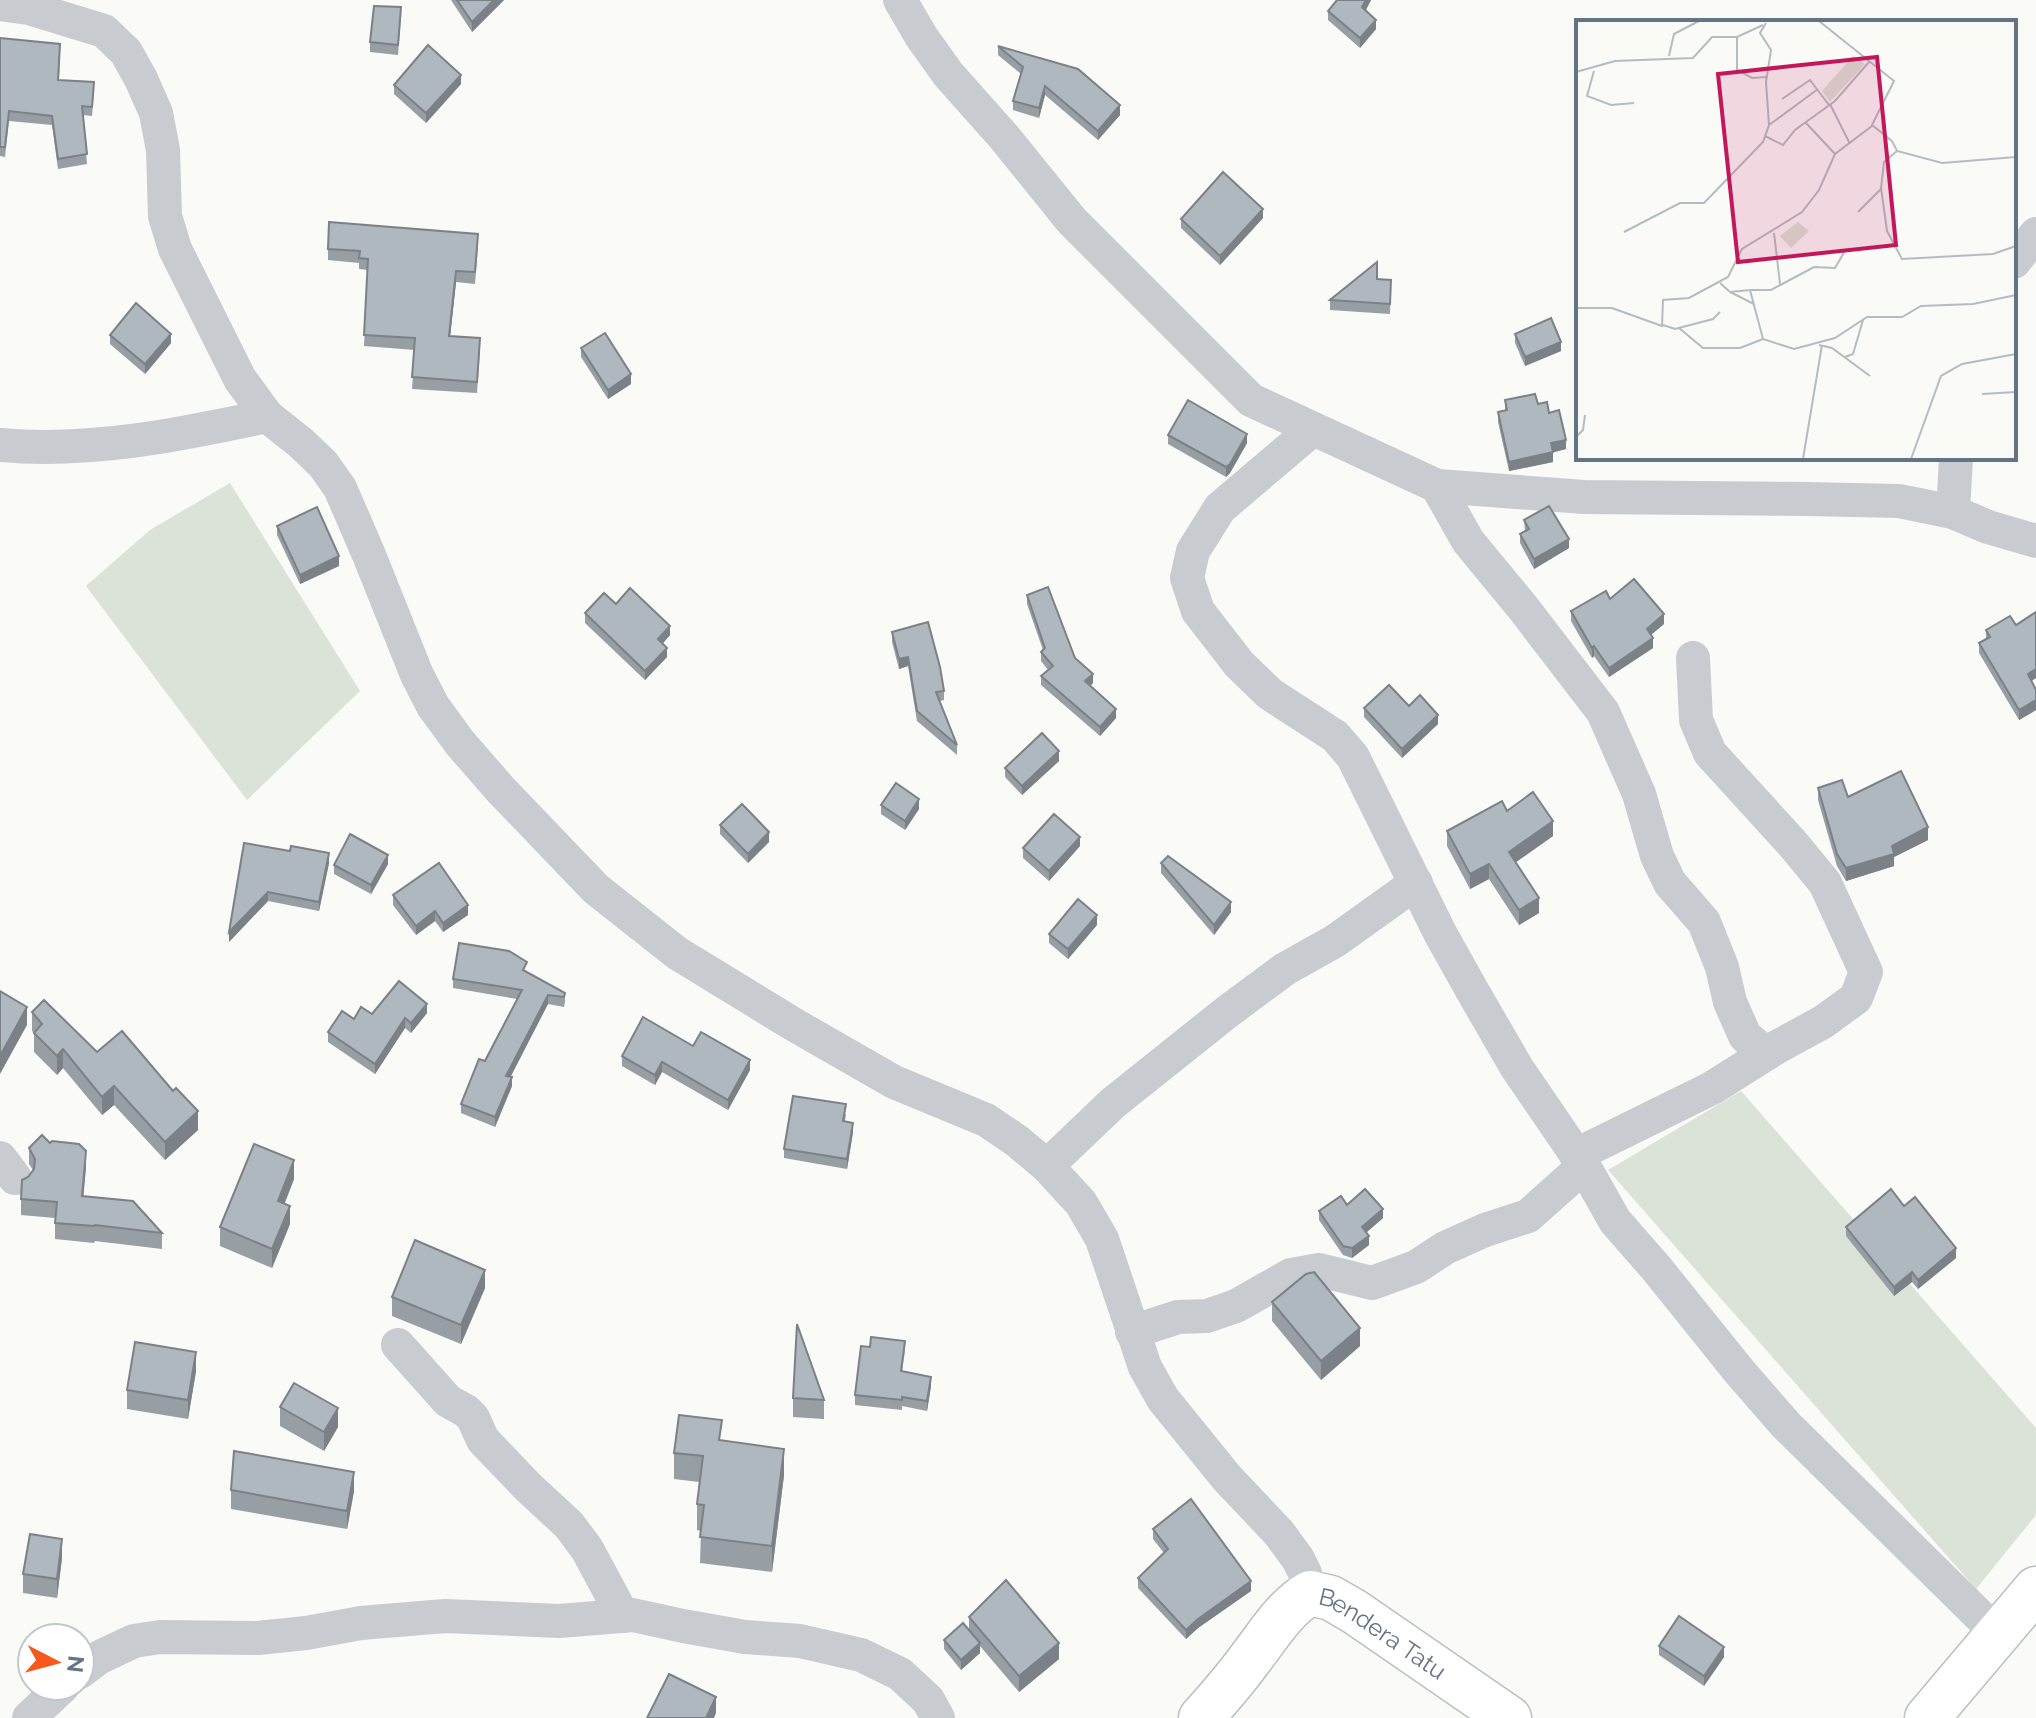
<svg xmlns="http://www.w3.org/2000/svg" width="2036" height="1718" font-family="Raleway,sans-serif">
<style>
.green{fill:#dbe2d8}
.lines{fill:none;stroke-linecap:round;stroke-linejoin:round}
.secondary-casing{stroke:#b9bfc4;stroke-width:47}
.street{stroke:#c8ccd0;stroke-width:34}
.secondary{stroke:#fff;stroke-width:44}
.wall{fill:#979ea4}
.shaded-wall{fill:#7b8186}
.building{fill:#b0b8bf;stroke:#7b8186;stroke-width:2}
.labels{text-anchor:middle;dominant-baseline:central;stroke-width:8;stroke-linejoin:round;paint-order:stroke}
.street-label{font-size:24px;fill:#627485;stroke:#fff}
.inset-road{fill:none;stroke:#b4bcc2;stroke-width:2}
.view{fill:#c2185b;fill-opacity:0.15;stroke:#c2185b;stroke-width:4}
.inset-edge{fill:none;stroke:#627485;stroke-width:4}
</style>
<rect width="100%" height="100%" fill="#fafaf7"/>
<!-- green -->
<g class="green">
<path d="M230,483l130,208 -113,109 -161,-214 64,-56z"/>
<path d="M1741,1091l295,337v87l-60,74 -368,-419z"/>
</g>
<g class="lines">
<!-- secondary casing -->
<g class="secondary-casing">
<g id="secondary">
<path id="s1" d="M1201,1718c17,-19 34,-38 49,-59 18,-23 34,-51 60,-66l21,5 24,14 154,106"/>
<path d="M1927,1718l109,-129"/>
</g>
</g>
<!-- street -->
<g class="street">
<path d="M900,0l21,36 27,38 56,63 68,84 179,179 186,86 147,11 223,2 92,2 54,11 35,15 48,14"/>
<path d="M0,4l29,4 75,23 22,21 15,27 15,34 7,37 2,66 10,33 65,130 27,37 34,27 22,21 17,24 29,67 48,120 16,31 27,37 41,47 95,99 81,64 116,71 101,58 92,38 31,21 30,25 34,37 21,36 43,128 18,32 64,79 52,55 19,26 7,14 5,20"/>
<path d="M2014,262l22,-28"/>
<path d="M1313,429l-93,79 -27,43 -6,27 11,33 41,53 31,30 65,42 18,21 87,176 33,59 44,76 67,98 31,55 42,48 82,102 47,54 212,209"/>
<path d="M0,445c90,8 179,-10 267,-29"/>
<path d="M1437,486l31,55 56,68 79,103 36,82 18,62 13,27 34,39 18,45 8,35 15,34 21,18"/>
<path d="M1953,512l3,-54"/>
<path d="M1576,1155l136,-67 65,-41 46,-25 33,-24 10,-26 -41,-89 -33,-40 -82,-90 -14,-33 -3,-62"/>
<path d="M0,1158l15,20"/>
<path d="M1047,1166l66,-63 114,-91 58,-43 50,-28 81,-58"/>
<path d="M1132,1332l46,-15 29,-1 29,-10 55,-31 28,-5 53,13 44,-16 29,-19 40,-18 43,-14 56,-50"/>
<path d="M398,1345l50,56 18,10 7,7 10,22 45,47 41,38 18,24 36,67"/>
<path d="M80,1672l20,-15 34,-16 26,-4 98,1 48,-5 55,-10 84,-7 114,5 74,-6 50,11 62,11 55,4 61,14 39,19 28,26 10,18"/>
<path d="M29,1718l34,-32"/>
</g>
<!-- secondary -->
<use href="#secondary" class="secondary"/>
</g>
<!-- wall -->
<g class="wall">
<path d="M451,0h53l-32,32z"/>
<path d="M1337,0h34l-5,10 10,19 -16,19 -32,-28v-9z"/>
<path d="M401,17l-3,38 -28,-3v-10z"/>
<path d="M0,38l60,15 -1,27 35,12 -2,24 -9,-1 4,49 -29,5 -6,-44 -43,-4 -4,36 -5,-1z"/>
<path d="M998,46l122,69 -22,25 -53,-45 -6,23 -26,-8v-9l8,-27 -23,-19z"/>
<path d="M461,84l-35,39 -32,-29v-9z"/>
<path d="M1263,218l-43,47 -39,-37v-9z"/>
<path d="M478,246l-3,38 -19,-2 -6,54 30,14 -3,43 -65,-4 3,-39 -51,-4 4,-76 -9,-1v-6l-31,-3v-11z"/>
<path d="M1377,279l14,1 -1,34 -60,-4v-10z"/>
<path d="M1515,334l46,17 -36,15 -10,-23z"/>
<path d="M110,335l61,8 -26,31 -35,-30z"/>
<path d="M581,348l50,36 -23,15 -27,-42z"/>
<path d="M1505,400l33,4 11,9 17,36 -13,3v10l-44,9 -11,-49v-10l7,-1z"/>
<path d="M1168,435l79,8 -17,30 -4,4 -58,-33z"/>
<path d="M1524,520l45,28 -35,21 -14,-26v-9l5,-3z"/>
<path d="M277,526l62,40 -39,18 -23,-49z"/>
<path d="M1027,595l66,88 -3,3 26,32 -16,18 -59,-51v-9l7,-6 -7,-9v-9l2,-2 -16,-46z"/>
<path d="M1610,599l54,25 -13,11 2,13 -44,29 -15,-21 -2,2 -21,-37v-10z"/>
<path d="M616,604l54,31 -8,9 5,13 -22,23 -60,-57v-10z"/>
<path d="M2036,612v66l-5,3 5,9v20l-17,10 -40,-67v-10l7,-4v-9l30,-5z"/>
<path d="M892,632l52,59v9l-4,1 17,44v10l-40,-34 -9,-55 -9,3 -7,-27z"/>
<path d="M1409,706l29,18 -36,34 -38,-41v-9z"/>
<path d="M1059,761l-37,34 -17,-18v-9z"/>
<path d="M1818,788l30,9 80,43 -34,17v9l-48,15 -9,-15 -19,-66z"/>
<path d="M881,805l38,4 -14,21 -24,-16z"/>
<path d="M1507,811l46,25 -37,26 23,51 -20,12 -30,-46 -19,10 -23,-43v-15z"/>
<path d="M720,825l49,17 -21,21 -28,-29z"/>
<path d="M244,843l85,20 -10,48 -51,-10 -39,41z"/>
<path d="M1080,846l-31,35 -26,-23v-10z"/>
<path d="M1161,863l70,49 -17,23 -53,-62z"/>
<path d="M388,864l-17,30 -37,-20v-9z"/>
<path d="M393,895l75,20 -25,17 -8,-11 -19,14 -23,-30z"/>
<path d="M1097,925l-29,34 -19,-16v-9z"/>
<path d="M527,971v1l38,21v9l-1,5 -16,-3 -38,72 2,10 -17,41 -34,-14v-9l56,-105 -64,-11v-9z"/>
<path d="M32,1012l65,40 101,78 -33,30 -51,-55 -12,10 -39,-47 -6,7 -23,-23v-19l-2,-2z"/>
<path d="M427,1013l-16,20 -6,-5 -30,46 -47,-32v-10l26,-13z"/>
<path d="M693,1046l57,24 -22,40 -66,-38 -7,13 -33,-19v-10z"/>
<path d="M846,1114l-1,7 8,11 -6,37 -63,-11v-9z"/>
<path d="M50,1143l36,24 -3,29 79,37v16l-67,-8 -1,2 -39,-4v-21l-34,-3v-16l12,-29 -4,-6v-16z"/>
<path d="M294,1179l-9,24 5,21 -18,44 -52,-22v-19z"/>
<path d="M1347,1205l36,13 -17,15 3,12 -17,13 -9,-3 -24,-35v-9z"/>
<path d="M1904,1206l52,52 -38,31 -6,-7 -18,14 -48,-60v-9z"/>
<path d="M485,1288l-24,56 -69,-28v-19z"/>
<path d="M1272,1302l88,44 -39,34 -49,-59z"/>
<path d="M905,1350l-3,22 29,14 -4,25 -25,-5v4l-47,-5v-10z"/>
<path d="M196,1371l-8,48 -61,-10v-19z"/>
<path d="M793,1398l31,2v19l-31,-2z"/>
<path d="M280,1407l58,20 -14,24 -44,-25z"/>
<path d="M722,1441l62,34 -12,97 -72,-9 1,-32 -4,-1v-26l2,-22 -25,-3v-26z"/>
<path d="M231,1490l123,1 -7,38 -116,-20z"/>
<path d="M1153,1529l98,62 -53,37 -12,11 -48,-51v-10l26,-25 -11,-14z"/>
<path d="M62,1558l-5,40 -34,-5v-19z"/>
<path d="M969,1617l90,42 -40,33 -39,-46v7l-19,17 -17,-21v-9l25,-10z"/>
<path d="M1659,1646l65,11 -20,29 -45,-31z"/>
</g>
<!-- shaded-wall -->
<g class="shaded-wall">
<path d="M494,0h10l-32,32v-10z"/>
<path d="M1366,0h5l-9,17v-10z"/>
<path d="M1376,20v9l-16,19v-10z"/>
<path d="M461,75v9l-35,39v-10z"/>
<path d="M1045,86v9l-6,23v-10z"/>
<path d="M1120,105v10l-22,25v-9z"/>
<path d="M1263,209v9l-43,47v-9z"/>
<path d="M456,271v11l-7,65v-11z"/>
<path d="M171,334v9l-26,31v-10z"/>
<path d="M1561,342v9l-36,15v-9z"/>
<path d="M631,374v10l-23,15v-9z"/>
<path d="M1247,434v9l-17,30 -4,4v-10z"/>
<path d="M1566,440v9l-15,4v-10z"/>
<path d="M1553,452v10l-44,9v-9z"/>
<path d="M1569,539v9l-35,21v-10z"/>
<path d="M339,556v10l-39,18v-9z"/>
<path d="M1664,614v10l-17,14v-9z"/>
<path d="M670,626v9l-12,14v-10z"/>
<path d="M1653,638v10l-44,29v-9z"/>
<path d="M1594,646v10l-2,2v-10z"/>
<path d="M667,648v9l-22,23v-9z"/>
<path d="M908,657v9l-9,3v-10z"/>
<path d="M2036,669v9l-8,5v-9z"/>
<path d="M1093,674v9l-8,8v-10z"/>
<path d="M2036,700v10l-17,10v-10z"/>
<path d="M1116,709v9l-16,18v-9z"/>
<path d="M1438,715v9l-36,34v-9z"/>
<path d="M1059,751v10l-37,34v-9z"/>
<path d="M919,799v10l-14,21v-9z"/>
<path d="M1553,821v15l-44,31v-15z"/>
<path d="M1928,827v13l-34,17v9l-48,15v-13z"/>
<path d="M769,832v10l-21,21v-9z"/>
<path d="M1080,837v9l-31,35v-10z"/>
<path d="M329,853v10l-10,48v-9z"/>
<path d="M388,855v9l-17,30v-9z"/>
<path d="M1489,864v15l-19,10v-15z"/>
<path d="M268,892v9l-39,41v-10z"/>
<path d="M1539,898v15l-20,12v-15z"/>
<path d="M1231,902v10l-17,23v-10z"/>
<path d="M468,905v10l-25,17v-9z"/>
<path d="M435,911v10l-19,14v-9z"/>
<path d="M1097,915v10l-29,34v-10z"/>
<path d="M548,995v9l-42,82v-10z"/>
<path d="M427,1004v9l-16,20v-10z"/>
<path d="M27,1007v18l-27,49v-18z"/>
<path d="M405,1018v10l-30,46v-10z"/>
<path d="M63,1049v19l-6,7v-19z"/>
<path d="M750,1060v10l-22,40v-10z"/>
<path d="M662,1062v10l-7,13v-10z"/>
<path d="M512,1077v9l-17,41v-10z"/>
<path d="M114,1086v19l-12,10v-18z"/>
<path d="M198,1111v19l-33,30v-18z"/>
<path d="M853,1123v9l-6,37v-10z"/>
<path d="M86,1151v16l-4,45v-16z"/>
<path d="M294,1160v19l-16,40v-18z"/>
<path d="M290,1206v18l-18,44v-19z"/>
<path d="M1383,1209v9l-21,18v-9z"/>
<path d="M1369,1236v9l-17,13v-10z"/>
<path d="M1956,1248v10l-38,31v-9z"/>
<path d="M485,1270v18l-24,56v-19z"/>
<path d="M1912,1272v10l-18,14v-9z"/>
<path d="M1360,1328v18l-39,34v-19z"/>
<path d="M196,1352v19l-8,48v-19z"/>
<path d="M931,1377v9l-4,25v-10z"/>
<path d="M338,1408v19l-14,24v-19z"/>
<path d="M784,1449v26l-12,97v-26z"/>
<path d="M354,1472v19l-7,38v-18z"/>
<path d="M62,1539v19l-5,40v-19z"/>
<path d="M1251,1581v10l-53,37 -12,11v-9l12,-11z"/>
<path d="M980,1643v10l-19,17v-10z"/>
<path d="M1059,1643v16l-40,33v-16z"/>
<path d="M1724,1647v10l-20,29v-10z"/>
<path d="M716,1697v16l-2,5h-8z"/>
</g>
<!-- building -->
<g class="building">
<path d="M457,0h37l-22,22z"/>
<path d="M1337,0h29l-4,7 14,13 -16,18 -32,-27z"/>
<path d="M374,6l27,1 -3,38 -28,-3z"/>
<path d="M0,38l60,6 -2,36 36,2 -2,25 -10,-1 5,48 -29,5 -6,-43 -43,-5 -4,36h-5z"/>
<path d="M428,45l33,30 -35,38 -32,-28z"/>
<path d="M998,46l80,23 42,36 -22,26 -53,-45 -6,22 -26,-7 10,-34z"/>
<path d="M1223,172l40,37 -43,47 -39,-37z"/>
<path d="M329,222l149,12 -3,38 -19,-1 -7,65 31,2 -3,44 -65,-5 3,-39 -51,-3 4,-76 -9,-1 1,-7 -32,-2z"/>
<path d="M1377,262v17l14,1 -1,24 -60,-4z"/>
<path d="M136,303l35,31 -26,30 -35,-29z"/>
<path d="M1551,318l10,24 -36,15 -10,-23z"/>
<path d="M605,333l26,41 -23,16 -27,-42z"/>
<path d="M1535,394l3,10 9,-2 2,11 10,-3 7,30 -15,3 2,9 -44,10 -11,-50 9,-2 -2,-10z"/>
<path d="M1188,400l59,34 -17,30 -4,3 -58,-32z"/>
<path d="M1549,506l20,33 -35,20 -14,-25 9,-5 -5,-9z"/>
<path d="M317,507l22,49 -39,19 -23,-49z"/>
<path d="M1634,579l30,35 -17,15 6,9 -44,30 -15,-22 -2,2 -21,-37 35,-20 4,8z"/>
<path d="M1048,587l27,71 18,16 -8,7 31,28 -16,18 -59,-51 12,-10 -12,-14 4,-4 -18,-53z"/>
<path d="M630,588l40,38 -12,13 9,9 -22,23 -60,-58 19,-20 12,11z"/>
<path d="M2036,612v57l-8,5 8,16v10l-17,10 -40,-67 11,-6 -4,-7 24,-14 6,9z"/>
<path d="M928,622l12,45 4,24 -8,1 21,53 -40,-34 -9,-54 -9,2 -7,-27z"/>
<path d="M1389,685l20,21 11,-11 18,20 -36,34 -38,-41z"/>
<path d="M1042,733l17,18 -37,35 -17,-18z"/>
<path d="M1901,771l27,56 -36,19 2,8 -48,14 -9,-14 -19,-66 24,-8 6,17z"/>
<path d="M896,783l23,16 -14,22 -24,-16z"/>
<path d="M1533,792l20,29 -44,31 30,46 -20,12 -30,-46 -19,10 -23,-43 55,-30 5,10z"/>
<path d="M742,804l27,28 -21,22 -28,-29z"/>
<path d="M1054,814l26,23 -31,34 -26,-23z"/>
<path d="M350,834l38,21 -17,30 -37,-20z"/>
<path d="M244,843l46,8 1,-5 38,7 -10,49 -51,-10 -39,40z"/>
<path d="M1168,856l63,46 -17,23 -53,-62z"/>
<path d="M439,863l29,42 -25,18 -8,-12 -19,15 -23,-31z"/>
<path d="M1078,899l19,16 -29,34 -19,-15z"/>
<path d="M459,943l50,8 18,11 -4,8 42,23 -1,4 -16,-2 -42,81 6,1 -17,40 -34,-13 18,-45 6,2 37,-71 -69,-11z"/>
<path d="M399,981l28,23 -16,19 -6,-5 -30,46 -47,-32 14,-21 12,8 7,-12 11,7z"/>
<path d="M0,991l27,16 -27,49z"/>
<path d="M44,1000l53,52 25,-21 51,60 3,-3 22,23 -33,31 -51,-56 -12,11 -39,-48 -6,7 -23,-23 8,-9 -10,-12z"/>
<path d="M643,1017l50,29 8,-14 49,28 -22,40 -66,-38 -7,13 -33,-19z"/>
<path d="M793,1096l53,8 -3,17 10,2 -6,36 -63,-10z"/>
<path d="M42,1135l8,8 2,-2 27,3 7,7 -4,45 51,5 29,32 -67,-8 -1,1 -39,-3 2,-21 -36,-3 1,-19 6,-3 6,-8 1,-10 -6,-11z"/>
<path d="M254,1144l40,16 -16,41 12,5 -18,43 -52,-22z"/>
<path d="M1365,1189l18,20 -21,18 7,9 -17,12 -9,-2 -24,-35 22,-15 6,9z"/>
<path d="M1891,1189l13,17 11,-9 41,51 -38,32 -6,-8 -18,15 -48,-60z"/>
<path d="M415,1240l70,30 -24,55 -69,-28z"/>
<path d="M1314,1272l46,56 -39,33 -49,-59 34,-28z"/>
<path d="M797,1324l27,76 -31,-2z"/>
<path d="M871,1337l34,4 -4,30 30,6 -4,24 -25,-4v3l-47,-5 6,-49 9,1z"/>
<path d="M135,1342l61,10 -8,48 -61,-10z"/>
<path d="M294,1383l44,25 -14,24 -44,-25z"/>
<path d="M679,1415l43,5 -3,20 65,9 -12,97 -72,-9 4,-32 -7,-1 6,-48 -29,-3z"/>
<path d="M234,1451l120,21 -7,39 -116,-21z"/>
<path d="M1191,1499l60,82 -53,38 -12,11 -48,-52 30,-29 -15,-20z"/>
<path d="M30,1534l32,5 -5,40 -34,-5z"/>
<path d="M1006,1580l53,63 -40,33 -50,-59z"/>
<path d="M1679,1616l45,31 -20,29 -45,-30z"/>
<path d="M963,1623l17,20 -19,17 -17,-20z"/>
<path d="M669,1674l47,23 -10,21h-59z"/>
</g>
<g class="labels">
<!-- street labels -->
<g class="street-label">
<text stroke="none"><textPath href="#s1" startOffset="250">Bendera Tatu</textPath></text>
</g>
</g>
<!-- overview -->
<g transform="translate(1576 20)">
<rect width="440" height="440" fill="#fafaf7"/>
<path d="M277,36l12,8 -35,38 -8,-11zM222,202l11,9 -18,17 -11,-12z" fill="#dbe2d8"/>
<path class="inset-road" d="M243,1l75,60 -22,44 20,16M161,17v33l15,8 14,-1M93,36l5,-22 25,-13M18,51l-7,25 24,9 23,-2M0,52l39,-11 78,-3 19,-21h25l26,-12M206,79l28,-19 19,25M254,84l20,40M230,103l29,31M193,105l49,-36M189,116l18,9 12,-15 40,-29 34,-39M316,121l5,10 45,12 74,-6M321,131l-13,11 -3,26 6,43 15,28 91,-5 23,-8M282,192l23,-23M48,212l56,-29h24l59,-61 6,-17 -3,-43 5,-32 -11,-17 6,-10M198,213l6,51M144,263l10,9 20,-2 13,49 31,10 41,-11 32,-21h35l19,-11 52,-2 43,-9M174,270h21l43,-23 21,1 11,-19M154,272l24,12M0,288h36l50,18 1,-26 26,-2 39,-21 14,-28 60,-37 17,-22 16,-36 37,-28M87,305l12,4 38,-10 7,-7M103,308l24,20h37l23,-9M243,325l13,3 38,28M269,337l8,-3 10,-34M406,374l34,-2M0,417l7,-7 2,-15M227,439l19,-114M335,439l30,-83 21,-12 54,-10"/>
<path class="view" d="M301,37l19,188 -158,17 -20,-188z"/>
<rect width="440" height="440" class="inset-edge"/>
</g>
<!-- north arrow -->
<g transform="translate(56 1662) rotate(96)"><circle r="38" fill="#ffffff" stroke="#c0c7ce" stroke-width="2"/>
<path d="M0-6L14 30L0 20L-14 30Z" fill="#f5591d"/>
<text y="-12" font-size="22" font-weight="bold" text-anchor="middle" fill="#627485">N</text>
</g>
</svg>
